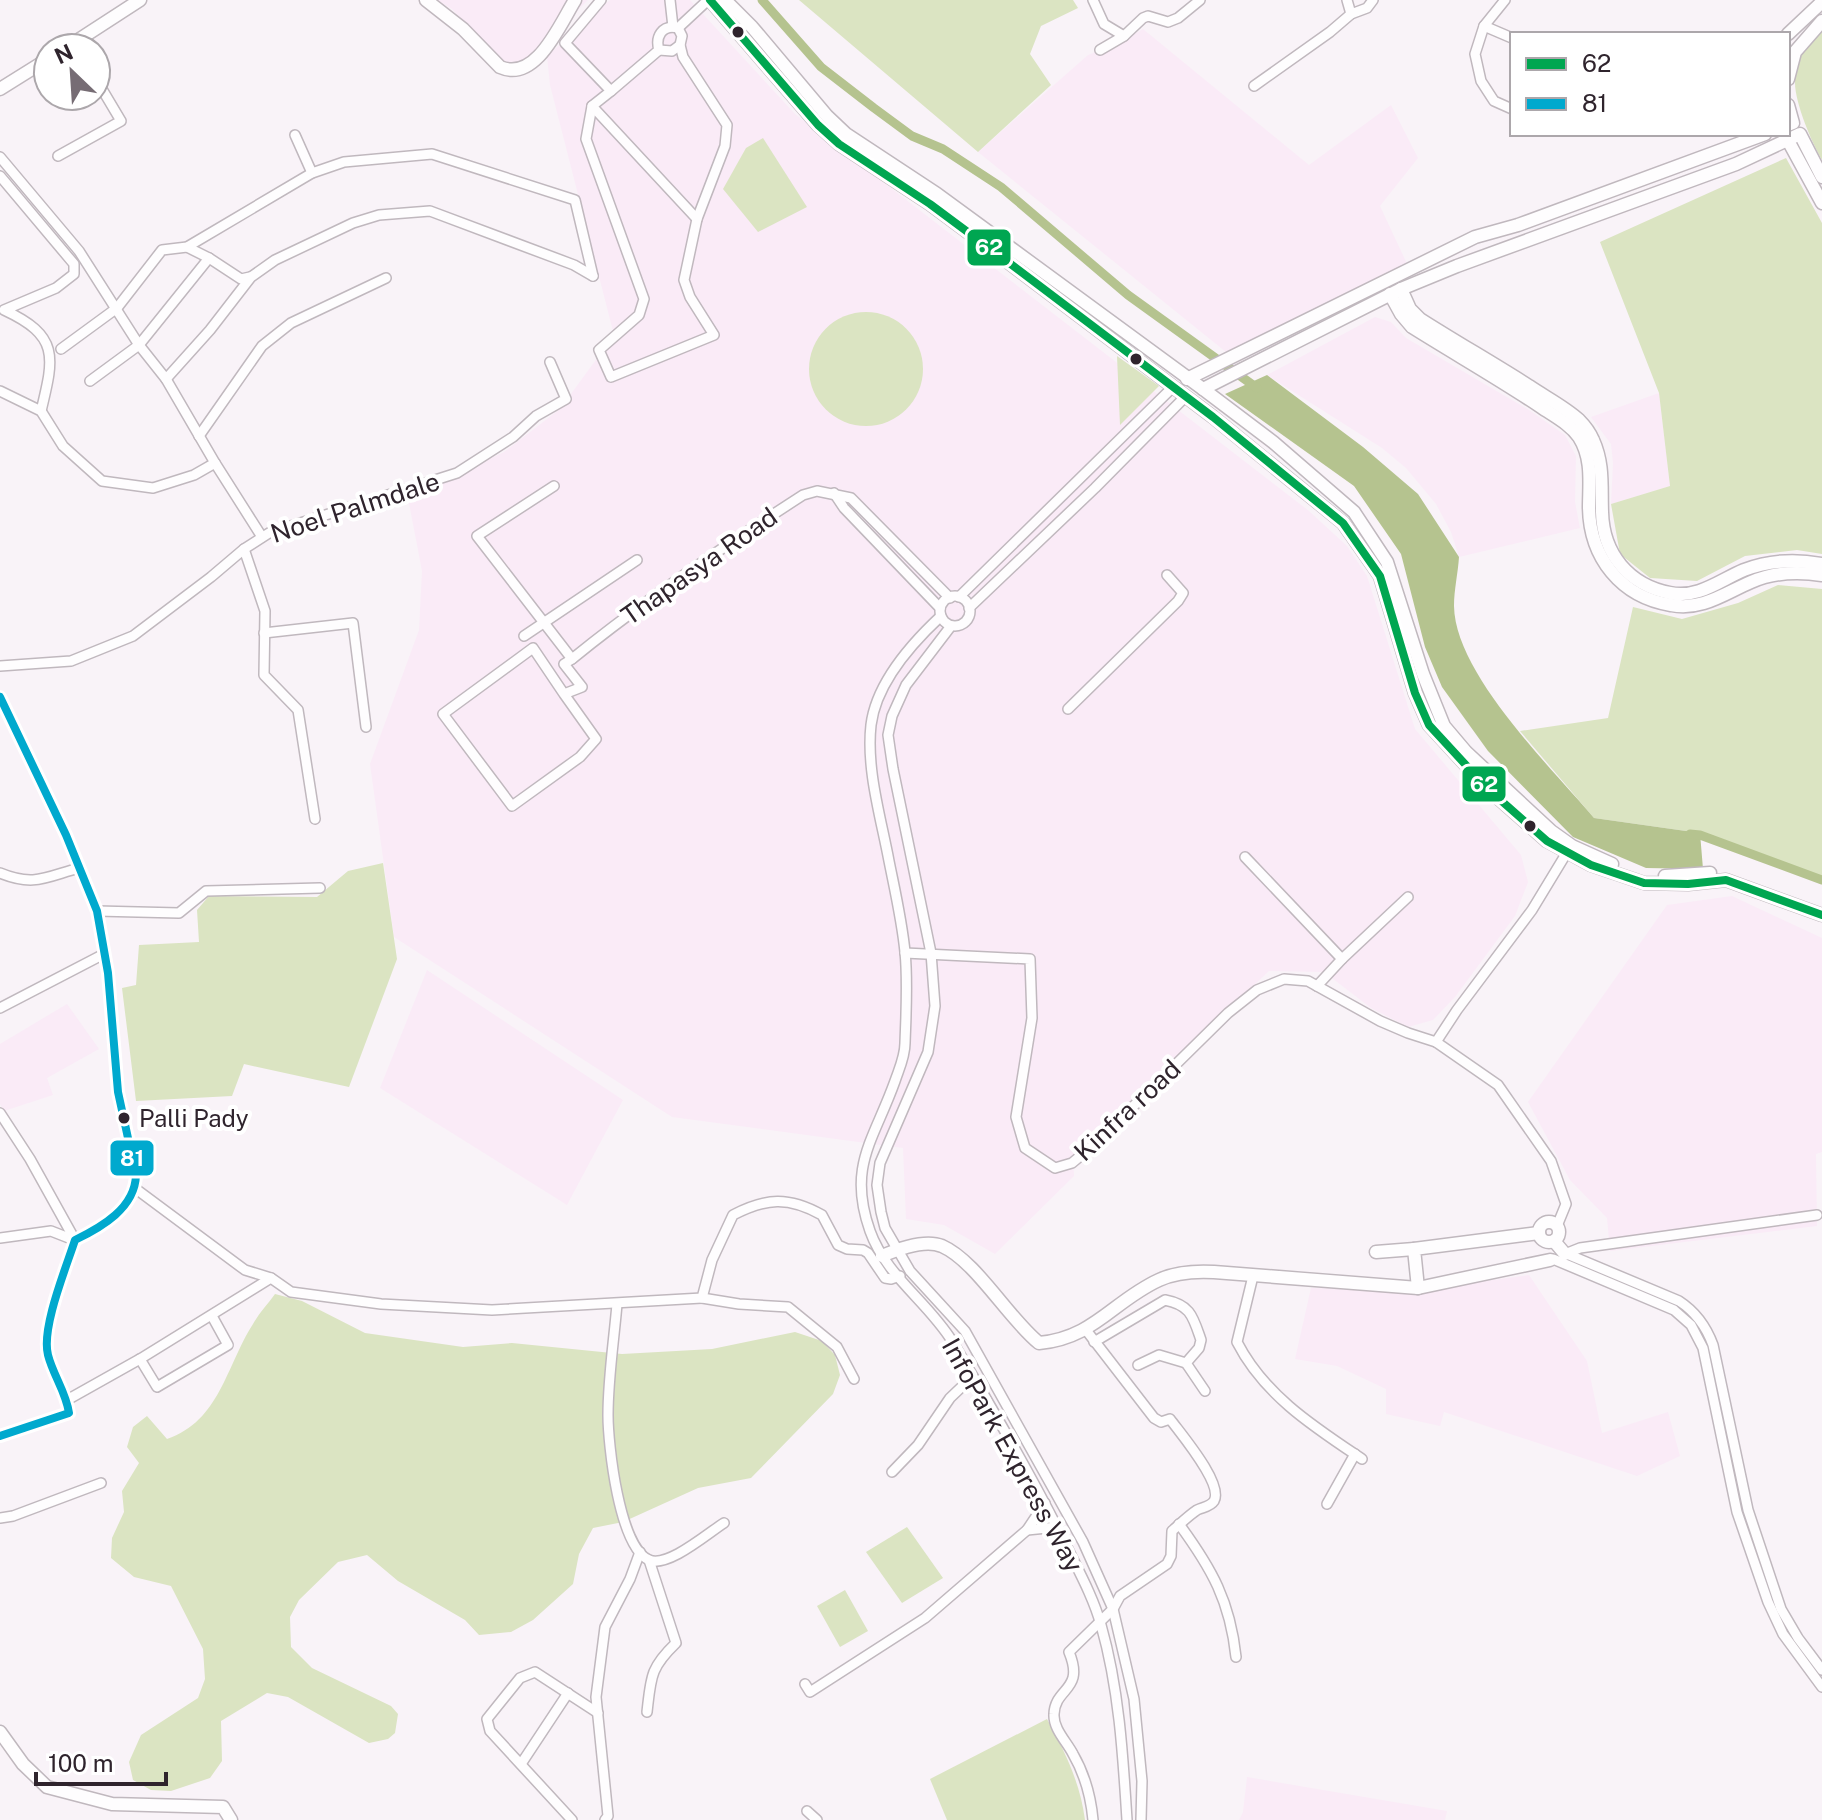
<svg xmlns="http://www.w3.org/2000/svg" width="1822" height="1820" font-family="'Public Sans',sans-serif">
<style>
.built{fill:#faebf7}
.green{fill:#dbe4c2}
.water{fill:#b5c38f}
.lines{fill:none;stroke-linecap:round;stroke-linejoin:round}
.canal{stroke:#b5c38f;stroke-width:9}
.street-casing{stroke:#c0b8be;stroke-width:12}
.secondary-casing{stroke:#c0b8be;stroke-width:15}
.street{stroke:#fefdfe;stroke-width:9}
.secondary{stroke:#fefdfe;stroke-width:12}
.bus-1-casing{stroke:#fff;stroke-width:14}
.bus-2-casing{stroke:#fff;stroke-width:14}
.bus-1{stroke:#00a651;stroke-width:8}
.bus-2{stroke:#00a9ce;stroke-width:8}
.bus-dot{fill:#2f242d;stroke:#fff;stroke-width:3}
.labels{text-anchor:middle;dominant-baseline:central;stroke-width:8;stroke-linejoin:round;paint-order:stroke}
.bus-label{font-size:24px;fill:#2f242d;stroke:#fff;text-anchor:start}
.street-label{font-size:26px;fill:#2f242d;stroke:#fff}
.line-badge{stroke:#fff;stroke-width:3}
.badge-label{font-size:22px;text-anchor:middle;font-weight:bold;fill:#fff}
</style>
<rect width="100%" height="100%" fill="#f9f3f8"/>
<!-- built -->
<g class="built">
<path d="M437,0h151l-57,57 -19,9 -14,-6 -46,-51z"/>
<path d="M610,0h80l105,114 514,397 38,35 20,30 48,153 106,126 7,27 -13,34 -60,81 -22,23 -25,7 -37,-19 -47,-36 -55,-1 -196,186 1,19 -79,78 -51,-29 -38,-6 -3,-71 -231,-31 -278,-180 -24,-173 49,-134 3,-59 -14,-73 96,-46 56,-43 54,-74 -64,-250 -3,-29z"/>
<path d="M1143,29l166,136 82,-60 27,53 -38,48 29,62 -183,84 -248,-200 110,-97 33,-13z"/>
<path d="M1375,317l16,5 15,16 123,72 36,25 11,21 -1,46 5,26 -121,29 -8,-25 -15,-28 -30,-36 -24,-20 -115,-73z"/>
<path d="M1659,393l11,93 -59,18 2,-41 -2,-19 -20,-27z"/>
<path d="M1732,896l90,42v214l-6,2 1,72 -207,25 -3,-33 -37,-38 -42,-78 139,-197z"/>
<path d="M427,970l196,130 -56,105 -187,-117z"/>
<path d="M67,1004l32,45 -52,29 6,17 -49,16 -4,-7v-60z"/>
<path d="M1529,1275l58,86 15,72 66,-21 12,44 -43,20 -193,-64 -4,14 -54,-12v-25l-49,-23 -42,-7 16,-71 108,2z"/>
<path d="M1247,1777l200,34 -2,9h-206l4,-8z"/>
</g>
<!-- green -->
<g class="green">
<path d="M799,0h274l5,8 -37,18 -11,28 21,31 -73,67z"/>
<path d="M1822,29v131c-10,-17 -27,-57 -27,-77 -1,-20 12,-41 27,-54z"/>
<path d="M763,138l44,69 -49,25 -35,-43 23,-41z"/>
<path d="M1786,158l36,65v331l-25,-4 -52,6 -48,25 -47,-3 -30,-24 -9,-50 59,-18 -11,-93 -59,-151z"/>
<circle cx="866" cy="369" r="57"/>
<path d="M1117,356l42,30 -39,39z"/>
<path d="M1778,585l44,4v289l-122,-45 -106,-15 -74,-87 88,-13 25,-111 49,12 56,-16z"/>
<path d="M383,863l14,96 -48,128 -105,-23 -12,32 -96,5 -14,-113 14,-3 3,-40 60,-3 -2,-32 12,-14 108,1 31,-26z"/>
<path d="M275,1294l27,7 63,32 98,14 49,-4 110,11 90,-5 83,-17 27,9 13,14 5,20 -7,19 -82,84 -53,10 -75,34 -30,6 -14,26 -6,30 -40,36 -22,12 -32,3 -14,-15 -67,-39 -31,-26 -29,7 -39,38 -9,17 1,30 21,21 79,38 7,8 -3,19 -7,6 -19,4 -81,-46 -21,-4 -46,28 1,40 -12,17 -39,13 -20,-1 -18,-10 -4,-18 12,-27 57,-37 7,-19 -2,-30 -32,-63 -37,-9 -23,-19 1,-20 12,-26 -2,-21 17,-28 -12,-16 6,-20 14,-11 20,23c53,-18 59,-73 86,-115 6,-11 15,-20 22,-30z"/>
<path d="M907,1527l36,51 -41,25 -36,-51z"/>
<path d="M845,1590l23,41 -28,16 -23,-41z"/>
<path d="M1047,1719c18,33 33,63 38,101h-138l-17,-41z"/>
</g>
<!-- water -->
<path class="water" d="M1267,375l96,72 55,47 41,63c-1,16 -5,33 -5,49 1,68 97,161 140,212l106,15 3,36 -57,-1 -73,-31 -85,-86 -46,-64 -17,-40 -24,-93 -47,-68 -129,-92z"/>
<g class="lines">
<!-- canal -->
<g class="canal">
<path d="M762,0l59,67 53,41 38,28 31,13 58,38 127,108 129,93"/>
<path d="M1690,834l10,1 122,45"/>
</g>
<!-- street casing -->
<g class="street-casing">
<g id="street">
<path d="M601,0l-36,43 46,48 -19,15 -6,33 58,160 -5,16 -40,35 12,27 103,-42 -24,-38 -6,-17 13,-61 28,-73 2,-21 -44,-68 -3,-12 2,-9 -4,-8"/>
<path d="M670,0l3,27"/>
<path d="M1093,0l11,24 20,12"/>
<path d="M1505,0l-21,26 -9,28 6,27 13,20 18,8"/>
<path d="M1351,14l16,-6 6,-8"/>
<path d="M1484,26l28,12"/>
<path d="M659,50l13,1 8,-6"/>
<path d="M1100,50l24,-14 19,-18 5,-2 20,6 10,-4 22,-18"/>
<path d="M1254,86l76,-54 21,-18 -4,-14"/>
<path d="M611,91l48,-41c-4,-13 3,-26 19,-22l30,-28"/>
<path d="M592,106l105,113"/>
<path d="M295,135l17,38"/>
<path d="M58,156l63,-35 -25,-42"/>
<path d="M0,157l79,94 60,94 27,34 49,84 47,74"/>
<path d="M0,176l74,88v10l-18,14 -52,22c56,26 50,47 37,101"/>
<path d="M187,247l22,11 32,21 9,-2"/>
<path d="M61,349l56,-41 45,-58 25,-3 125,-74 32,-11 88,-8 143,46 18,76"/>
<path d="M166,379l44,-49 41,-53 24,-17 78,-37 26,-8 51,-4 144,54 19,11"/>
<path d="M90,381l49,-36 70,-87"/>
<path d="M0,391l41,20 22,35 39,35 51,7 41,-13 21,-12"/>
<path d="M199,436l63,-90 29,-23 95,-45"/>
<path d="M554,486l-77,50 95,123c74,-60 152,-113 231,-164l14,-4 34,7 99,100"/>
<path d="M834,493l10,15 96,100"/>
<path d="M244,549l21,62 -1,64 34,35 17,109"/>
<circle cx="955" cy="611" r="15"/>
<path d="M959,597l213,-209"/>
<path d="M969,608l126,-120 90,-91"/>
<path d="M941,616c-29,27 -65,68 -70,109 -5,44 10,93 18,136 6,30 13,60 16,91 3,29 1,62 0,91 0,14 -6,26 -10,38 -21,59 -48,85 -25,150 16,45 58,71 82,110 39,65 78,132 112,200 13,27 29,55 37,84 18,63 22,130 26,195"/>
<path d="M951,626l-45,59 -14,31 -4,19 5,34 38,184 4,53 -7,46 -48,111 -3,22 4,27 4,16 25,43 55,60 118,211 30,67 21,90 8,82 -1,39"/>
<path d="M264,633l89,-10 13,104"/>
<path d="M524,636l113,-76"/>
<path d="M0,666l71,-5 62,-25 78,-59 33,-28 25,-16 188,-60 56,-36 23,-21 30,-17 -16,-37"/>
<path d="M564,694l-31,-46 -90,66 69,92 68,-49 16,-18 -32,-45 18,-7 -18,-23 8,-5"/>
<path d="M0,697l66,138 31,76 11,62 10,119 18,83c-1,33 -34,52 -61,65 -9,28 -34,88 -27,115 5,20 18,37 21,58l-69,23"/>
<path d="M1068,709l110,-108 5,-8 -16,-18"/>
<path d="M1245,857l97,102 -25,27"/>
<path d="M0,873c34,14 46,4 79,-5"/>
<path d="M97,911l82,2 27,-22 114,-3"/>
<path d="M905,953l125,6 2,59 -16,99 9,31 30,20 17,-5 24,-20 132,-130 29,-23 27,-11 24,2 72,40 28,12 28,9 21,-32 75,-100 37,-61"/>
<path d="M1342,959l66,-62"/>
<path d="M0,1008l104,-54"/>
<path d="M1436,1042l62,43 53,76 15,43 -9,22"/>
<path d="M0,1113l30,46 45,81"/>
<path d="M136,1189l109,81 26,8 20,14 90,12 111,6 210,-12 10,-38 21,-45c33,-17 55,-19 89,0l16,30 9,4 16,1 5,3 17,25 6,1 9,-3"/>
<path d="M0,1238l51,-7 23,9"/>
<path d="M1565,1254l15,-6 237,-33"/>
<path d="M1567,1254l112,47c17,11 27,25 34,44l35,165 33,99 17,29 24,32"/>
<path d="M1553,1259l121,51 17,15 12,23 34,164 31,90 15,32 39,53"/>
<path d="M1253,1276l-16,66c27,53 77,85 125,117"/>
<path d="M702,1298l37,6 49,3 49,40 17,32"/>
<path d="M617,1304c-3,36 -9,74 -9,111 0,29 11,132 41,145 19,8 59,-27 75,-37"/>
<path d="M1086,1330l68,88 7,4 9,-3c10,14 54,65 44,82 -4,6 -11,6 -17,9 -9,6 -17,14 -25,21l-1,25 -4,8 -47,32 -7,13 -44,43c16,39 -14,35 -15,62 -1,15 13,28 19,40 11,19 18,44 20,66"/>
<path d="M1094,1342l71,-42c26,5 28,17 36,40l-2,8 -13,15 19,28"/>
<path d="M140,1359l17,28 71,-42 -16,-29"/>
<path d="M1138,1365l21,-10 27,8"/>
<path d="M67,1400l73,-41 131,-81"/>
<path d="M892,1472l26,-27 32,-47 22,-21"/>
<path d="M1045,1503l-18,27 30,-3"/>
<path d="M1327,1504l28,-50"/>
<path d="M0,1518l13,-2 88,-33"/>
<path d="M1179,1524c33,45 51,77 57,133"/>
<path d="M805,1684l5,8 115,-74 102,-88"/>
<path d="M647,1712c4,-35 3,-44 29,-69l-27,-83"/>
<path d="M521,1764l47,-71"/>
<path d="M807,1811l10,9"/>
<path d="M572,1820l-82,-89 -3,-12 33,-41 15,-6 63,41"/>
<path d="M605,1820l3,-4 -12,-119 9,-70 25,-48 10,-27"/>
</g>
</g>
<!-- secondary casing -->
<g class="secondary-casing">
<g id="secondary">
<path d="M426,0l37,29 37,38c36,16 60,-43 75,-67"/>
<path d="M710,0l108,125 21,19 91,60 74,55 209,158 130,106 37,53 35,117 14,32 59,64 59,52 44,24 53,18 44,1 38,-4 96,35"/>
<path d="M725,0l27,27 75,89 19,18 91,60 266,195 70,53 81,70 33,50 36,112 21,52 22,26 85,79 21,15 40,18"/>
<path d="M1788,34l34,-32"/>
<path d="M66,48l74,-48"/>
<path d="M1788,79l7,-27 27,-31"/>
<path d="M0,89l48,-30"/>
<path d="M1788,105l5,18 -5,2"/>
<path d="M1785,135l37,68"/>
<path d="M1401,289l9,20 10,10c36,23 73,44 109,67 16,11 36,21 50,34 6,6 11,13 14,20 11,24 8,47 9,72 1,42 27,73 68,81 28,6 50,-13 74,-23 26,-10 51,-11 78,-6"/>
<path d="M1390,294l11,20 11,13c43,27 87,52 129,80 13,9 29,17 38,30 14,22 10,47 10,71 1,50 32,89 82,97 31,6 54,-12 80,-23 23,-10 46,-11 71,-7"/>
<path d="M1187,379l288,-142 43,-12 247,-91"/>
<path d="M1203,389l198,-100 56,-23 279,-102 64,-30 22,43"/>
<path d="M1665,876l45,-3"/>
<circle cx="1549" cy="1232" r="10"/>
<path d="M1554,1241l11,13"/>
<path d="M1376,1252l38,-3"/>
<path d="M882,1256c16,-7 43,-17 60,-10 34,15 66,72 97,97 55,-5 74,-42 120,-63 17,-8 37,-9 55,-8l204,16 132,-28"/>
<path d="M1418,1288l-4,-39 125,-16"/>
<path d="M0,1732l23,32 24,23 65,17 111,3 8,13"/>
</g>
</g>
<!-- street -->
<use href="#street" class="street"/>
<!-- secondary -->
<use href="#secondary" class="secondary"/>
<!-- bus-1 casing -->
<g class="bus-1-casing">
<path id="bus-1" d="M710,0l108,125 21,19 91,60 74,55 209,158 130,106 37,53 35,117 14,32 59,64 59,52 44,24 53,18 44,1 38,-4 96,35"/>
</g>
<!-- bus-2 casing -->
<g class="bus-2-casing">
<path id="bus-2" d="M0,697l66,138 31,76 11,62 10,119 18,83c-1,33 -34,52 -61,65 -9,28 -34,88 -27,115 5,20 18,37 21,58l-69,23"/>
</g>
<!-- bus-1 -->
<use href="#bus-1" class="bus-1"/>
<!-- bus-2 -->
<use href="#bus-2" class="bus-2"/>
</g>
<!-- markers -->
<g class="bus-dot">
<circle cx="738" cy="32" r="7"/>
<circle cx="1136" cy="359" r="7"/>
<circle cx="1530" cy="826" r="7"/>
<circle cx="124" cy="1118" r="7"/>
</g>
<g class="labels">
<!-- bus labels -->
<g class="bus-label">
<text x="139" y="1118">Palli Pady</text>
</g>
<!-- street labels -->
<g class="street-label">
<text transform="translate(355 507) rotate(-18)">Noel Palmdale</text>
<text transform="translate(699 566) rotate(-35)">Thapasya Road</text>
<text transform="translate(1127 1110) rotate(-43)">Kinfra road</text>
<text transform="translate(1013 1455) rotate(61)">InfoPark Express Way</text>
</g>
</g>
<g class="line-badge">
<rect x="966" y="228" width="46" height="39" rx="8" fill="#00a651"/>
<rect x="1461" y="765" width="46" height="38" rx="8" fill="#00a651"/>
<rect x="109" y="1139" width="46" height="38" rx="8" fill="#00a9ce"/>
</g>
<g class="badge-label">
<text x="989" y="255">62</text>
<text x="1484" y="792">62</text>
<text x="132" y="1166">81</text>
</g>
<!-- legend -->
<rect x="1510" y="32" width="280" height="104" fill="#ffffff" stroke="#aca7ab" stroke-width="2"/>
<rect x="1526" y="58" width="40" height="12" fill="#00a651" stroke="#aca7ab" stroke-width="2"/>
<text x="1582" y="72" font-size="24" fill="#2f242d">62</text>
<rect x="1526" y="98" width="40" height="12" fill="#00a9ce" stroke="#aca7ab" stroke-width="2"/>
<text x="1582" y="112" font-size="24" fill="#2f242d">81</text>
<!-- north arrow -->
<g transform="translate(72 72) rotate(335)"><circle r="38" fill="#ffffff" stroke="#aca7ab" stroke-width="2"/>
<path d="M0-6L14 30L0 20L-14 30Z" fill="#766c74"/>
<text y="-12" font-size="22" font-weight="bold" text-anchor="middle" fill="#2f242d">N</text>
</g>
<!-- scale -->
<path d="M36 1772v12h130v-12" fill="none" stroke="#2f242d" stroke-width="4"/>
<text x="48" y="1772" font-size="24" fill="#2f242d" stroke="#ffffff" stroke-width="6" paint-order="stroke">100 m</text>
</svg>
